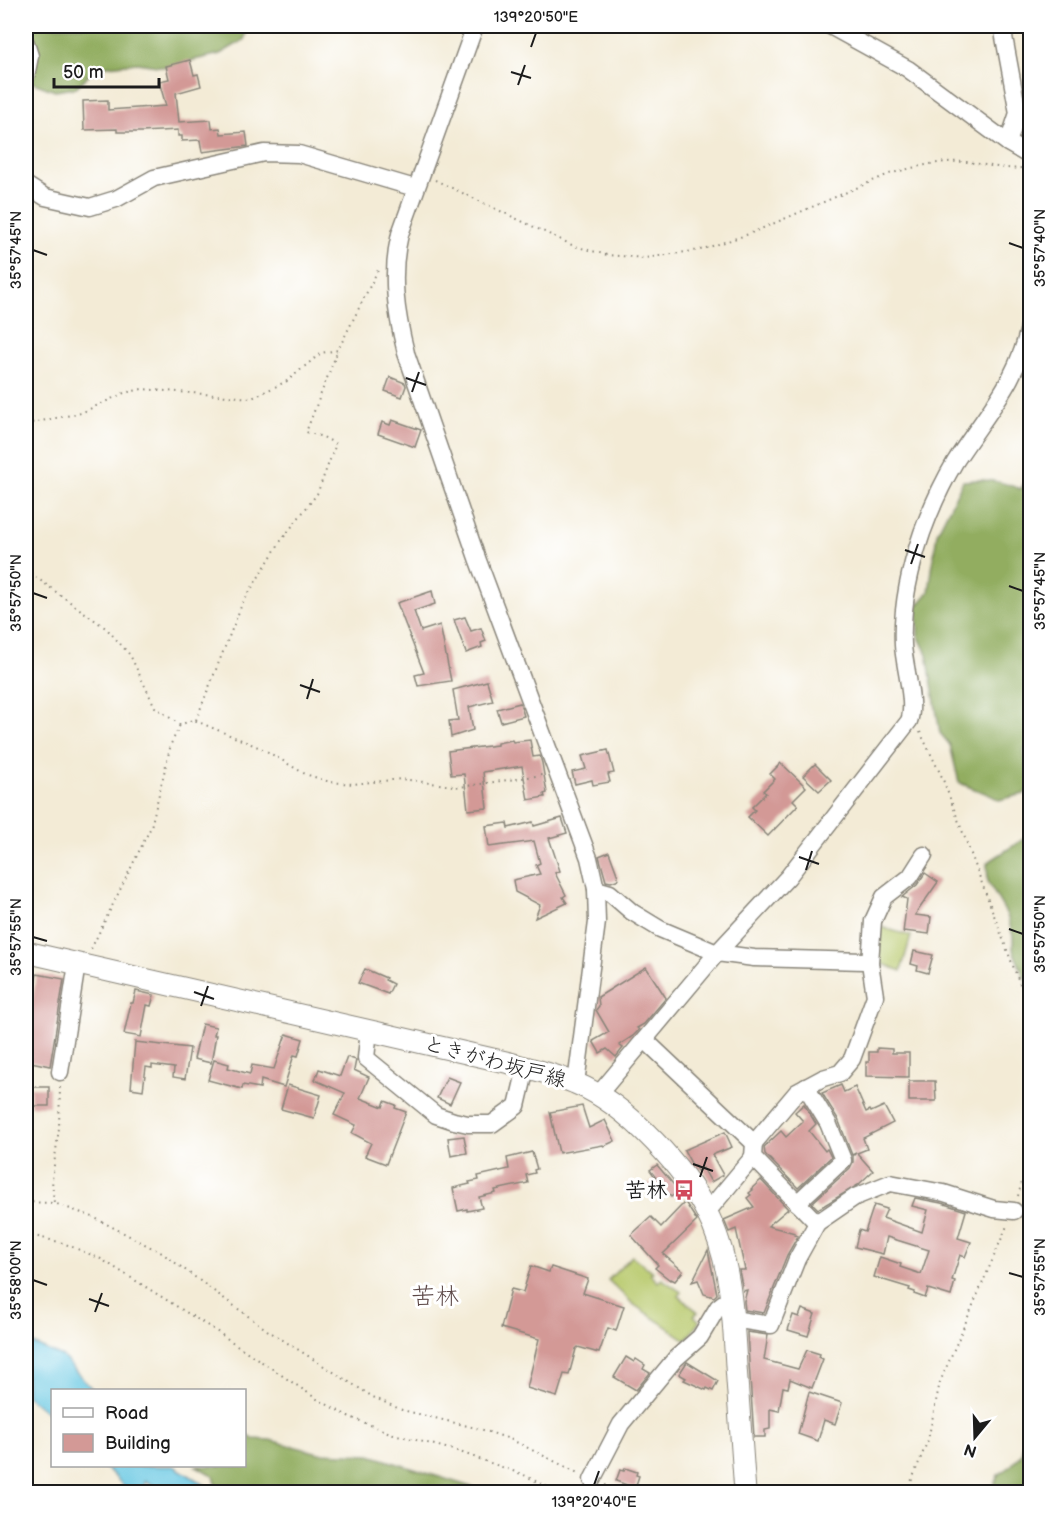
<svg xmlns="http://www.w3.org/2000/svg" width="1056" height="1518" font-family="'Balsamiq Sans','Klee One',sans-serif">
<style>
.green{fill:#b8c96c;stroke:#6a7244;stroke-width:1.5}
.forest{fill:#92ad60;stroke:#57643e;stroke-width:1.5}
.water{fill:#63c6e1;stroke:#40717e;stroke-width:1.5}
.building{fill:#d39996}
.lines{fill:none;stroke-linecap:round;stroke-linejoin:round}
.minor-casing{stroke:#888479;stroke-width:19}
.major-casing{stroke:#888479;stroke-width:23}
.path{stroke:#888479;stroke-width:2;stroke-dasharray:1.5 4.5;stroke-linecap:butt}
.minor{stroke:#fff;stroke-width:16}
.major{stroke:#fff;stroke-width:21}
.ticks{fill:none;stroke:#1c1c1c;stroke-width:2}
.labels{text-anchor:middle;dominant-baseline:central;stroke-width:6;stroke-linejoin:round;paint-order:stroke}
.street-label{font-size:21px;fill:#1c1c1c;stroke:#fff}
.poi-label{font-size:21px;font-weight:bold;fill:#1c1c1c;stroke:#fff;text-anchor:end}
.quarter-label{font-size:24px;fill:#5c4847;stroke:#fff}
.neatline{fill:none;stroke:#1c1c1c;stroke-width:2}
.ticks-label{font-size:15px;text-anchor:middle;fill:#1c1c1c}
</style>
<rect width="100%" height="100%" fill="#fff"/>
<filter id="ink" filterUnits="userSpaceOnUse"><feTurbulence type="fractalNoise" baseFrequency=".0167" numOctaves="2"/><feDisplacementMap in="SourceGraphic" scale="12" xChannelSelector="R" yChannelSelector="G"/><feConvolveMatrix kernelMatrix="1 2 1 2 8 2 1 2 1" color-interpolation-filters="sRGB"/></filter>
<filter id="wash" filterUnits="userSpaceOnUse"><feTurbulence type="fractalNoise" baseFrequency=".008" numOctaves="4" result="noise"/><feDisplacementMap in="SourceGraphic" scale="24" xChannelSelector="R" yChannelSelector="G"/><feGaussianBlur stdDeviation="1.35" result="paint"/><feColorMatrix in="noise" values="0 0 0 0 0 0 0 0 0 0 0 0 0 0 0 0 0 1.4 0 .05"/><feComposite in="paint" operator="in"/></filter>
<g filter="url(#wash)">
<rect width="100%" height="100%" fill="#f3ebd6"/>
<!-- green -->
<g class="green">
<path d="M877,926l34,10 -10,35 -26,-10z"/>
<path d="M632,1256l21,16 -3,2 8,8 4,-3 19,13 -2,4 19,16 -4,4 6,5 -14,19 -53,-36 -25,-24z"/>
</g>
<!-- forest -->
<g class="forest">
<path d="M26,26h222l-4,14 -24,14 -56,13 -27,-4 -39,4 -23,21 -20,3 -24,-9 -5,16z"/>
<path d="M1030,471v270l-6,10 6,36 -6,7 -25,6c-14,-9 -26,-10 -40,-18l-9,-37 -10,-12 -13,-79 -9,-19 -1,-29 12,-14 8,-59 26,-52c24,-3 36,0 58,8z"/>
<path d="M1028,836h2v155l-17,-41v-14l-6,-21 -19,-33 -1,-19z"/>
<path d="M1030,1432v60h-39l7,-17 12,-8 12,-14 1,-10z"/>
<path d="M245,1433l8,6 17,1 49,13 51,2 117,37h-269l-4,-16 -18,-10h48z"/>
</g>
<!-- water -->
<g class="water">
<path d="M26,1338l7,6 30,13 30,33h-41v27l-26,-22z"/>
<path d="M104,1466h70l36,22 2,4h-47l-20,-12 -1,11 3,1h-17z"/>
</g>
<g id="blocks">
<!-- building -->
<g class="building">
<path d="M190,60l4,15 4,-1 3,12 -25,7 3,29 32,-2 1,9 8,-1 1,6 25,-2 2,14 -46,6 -2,-12 -18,1v-5h-4v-6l-37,2h-24v-3l-33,1 -1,-29 25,-1v10l58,-4 -7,-25 10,-2 -3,-13z"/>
<path d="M390,377l15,6 1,3 -4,11 -17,-6z"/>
<path d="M392,420l29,10 -6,17 -37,-13 4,-12 8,3z"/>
<path d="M432,591l3,13 -21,7 7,20 19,-6 11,56 -33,5 -3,-11 9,-2 -27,-70z"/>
<path d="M465,617l6,14 10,-3 5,13 -5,2 1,4 -16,6 -12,-33z"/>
<path d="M487,681l6,20 -24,6 4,23 -22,7 -2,-16 9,-1 -5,-30z"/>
<path d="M520,703l4,13 -23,6 -4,-13z"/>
<path d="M512,740l1,2 17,-2 3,17 7,-1 2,7 5,30 -3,1 1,3 -17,3 -6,-34 -39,6 4,36 -19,2 -4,-36 -13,1 -3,-24 49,-6v-2z"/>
<path d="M608,750l6,23 -6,1 2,8 -17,3 -1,-5 -17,4 -3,-12 14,-3 -4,-13z"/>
<path d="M781,763l25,24 -13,13 5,5 -30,31 -20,-19 7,-7 -3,-3 14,-14 -3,-2 12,-12 -5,-5z"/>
<path d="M815,764l16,16 -12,11 -16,-15z"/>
<path d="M562,818l5,15 -18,5 11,33 -5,2 11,22 -3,2 4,6 -32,15 5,-13 -25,-13 -2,-12 27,-6 -4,-9 4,-2 -6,-22 -45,6 -3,-21 21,-3 1,5 25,-6 1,4z"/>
<path d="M609,852l10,27 -8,3 -5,-1 -7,-25z"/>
<path d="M925,873l13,9 -23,33 16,2 -2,17 -25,-3 -1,2 4,-34 -5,-2 15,-12z"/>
<path d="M914,951l19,4 -5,18 -11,-3 1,-4 -7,-2z"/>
<path d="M646,967l20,31 -22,26 -7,4 2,2 -6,6 -14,9 4,3 -7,9 -9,-8 -7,4 -7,-12 16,-9 -13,-22 3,-4 -1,-9z"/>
<path d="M365,969l21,9 -1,2 8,4 -5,10 -30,-11z"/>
<path d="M37,974l27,5 -14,87 -24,-5v-47l3,1z"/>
<path d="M136,991l18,4 -3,11 -4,-1 -6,32 -17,-3 7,-31h2z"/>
<path d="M202,1024l14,3 -2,8h2l-5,28 -17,-4z"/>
<path d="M286,1034l17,5 -5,17 -4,-1 -10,32 -23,-7 -1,8 -17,-3 -1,4 -34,-9 6,-20 15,4 -1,4 22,6 2,-9 22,4z"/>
<path d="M135,1042l55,6 -5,31 -12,-2 1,-9 -22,-3v3l-6,-1 -3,23 -12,-2z"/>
<path d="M877,1048l15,1v4h17v24l-43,-1v-14h3v-10h8z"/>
<path d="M347,1057l9,3 -2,10 15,7 -9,21 23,9 2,-6 11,4 -1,3 11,4 -20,52 -21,-8 6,-13 -19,-10 4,-8 -22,-10 11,-22 -30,-13 4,-11 21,7z"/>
<path d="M447,1077l13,5 -10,22 -13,-6z"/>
<path d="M909,1081h26l1,20h-27z"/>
<path d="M288,1085l33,10 -7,23 -33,-9z"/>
<path d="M841,1085l3,7 11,-5 11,25 4,-2 1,2 13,-6 9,17 -30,15 4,11 -10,4 16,18 -15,14 -40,24 -6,-6 38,-35 3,-6v-6l3,-3 -4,2 -14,-36 -16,-26z"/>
<rect x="30" y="1087" width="19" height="19"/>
<path d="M804,1104l12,20 -7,7 16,20 2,-2 4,8 -33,31 -33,-34 -1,-7 17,-16 5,6 17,-16 -8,-9z"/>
<path d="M582,1106l7,22 16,-8 10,21 -11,5 -1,-1 -44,8 -9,-41z"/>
<path d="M725,1132l7,15 -20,8 11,20 -12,7 -8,-14 -6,3 -3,-6h-2l-8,-15z"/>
<path d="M464,1136l3,17 -16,3 -3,-18z"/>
<path d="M532,1152l5,17 -3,1 1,3 -9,2 2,8 -33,7 1,3 -17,4 3,11 -15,3v-2l-9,2 -5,-23 17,-4 -1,-2 10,-2 -1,-4 31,-7 -2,-11z"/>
<path d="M657,1165l22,26 -8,6 -7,-9 -9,8 -8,-10 9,-8 -6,-8z"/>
<path d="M761,1180l27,29 -20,17 27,7 -1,2 4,1 -11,19 -23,58 -19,-3 -1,-9 3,-11 -4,1 -4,-21h6l-9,-41 -7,3 -5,-12 30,-13 -7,-9 4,-3 -2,-2 4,-3 -2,-1z"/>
<path d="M915,1198l26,5 25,8 -8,27 13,4 -6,15 -5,-2 -8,25 3,1 -4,15 -23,-7 -3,9 -11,-4 1,-2 -6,-2 1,-2 -36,-11 6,-20 21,7 -1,3 21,7 8,-24 -42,-13 -4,17 -28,-7 4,-17 6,2 9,-27 13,4 -4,9 39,14 6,-22 -16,-4z"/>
<path d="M685,1202l12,19 -34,33 20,17 -8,10 -4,-2 -1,1 -15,-12 3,-3 -27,-30 20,-18 10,10z"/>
<path d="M708,1250l9,44 -3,3 -10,-3 -6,-14 -6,2z"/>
<path d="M531,1266l18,6 2,-5 37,12 -5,14 41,13 -8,25 -8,-3 -9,25 -21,-6 -2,2 -7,26 -5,-1 -7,23 -30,-9 12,-49 -38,-11 10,-39 12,3z"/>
<path d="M802,1309l13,5 -7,22 -20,-6 5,-15 6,2z"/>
<path d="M747,1332l21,3 -4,25 34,9 9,-19 13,4 -1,3 4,2 -11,29 -22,-9 -2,9 -5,-1 -4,24 -9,-2v20l-5,1v7h-11z"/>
<path d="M626,1357l8,5 2,-3 9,6 -2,4 7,4 -14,17 -22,-13z"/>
<path d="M687,1362l31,19 -5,10 -6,-3 -1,2 -22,-10 2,-2 -7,-4z"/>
<path d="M809,1392l33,11 -7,21 -11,-4 -6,21 -20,-7z"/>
<path d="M625,1468l12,4 -1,3 3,1 -4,12 -19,-7 4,-11 4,1z"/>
</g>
</g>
</g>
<g filter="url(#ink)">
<use href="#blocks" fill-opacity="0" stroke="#888479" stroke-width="1.5"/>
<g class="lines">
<!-- minor casing -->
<g class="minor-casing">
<g id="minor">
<path d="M475,26l-75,208c-10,41 -4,79 6,119l71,205 112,300 7,31 1,33 -21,161"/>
<path d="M830,26l78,43 100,74 22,13"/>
<path d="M1002,26l16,87 -10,30"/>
<path d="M26,43l4,13 -4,21"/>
<path d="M26,185l19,12 45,10 26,-8 38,-21 110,-25 35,1 116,34"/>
<path d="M596,889l14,4 22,19 28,17 57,24 37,5 110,3 6,2 5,33 -23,63 -12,14 -17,5 -26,14 -43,51"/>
<path d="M870,963l3,-42 11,-24 26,-20 14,-22"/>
<path d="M369,1030l-3,28 70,57 18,6 14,3h24l25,-18 9,-38"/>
<path d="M645,1040l109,103 -1,14 64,66 38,-26 35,-14 54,10 50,16 20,2"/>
<path d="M60,1072l17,-108"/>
<path d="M598,1095l119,-142 71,-76 121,-156c7,-18 -5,-55 -6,-76 -2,-38 7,-77 19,-112 9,-25 20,-49 33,-71 30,-47 65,-83 75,-140"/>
<path d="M797,1203l46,-43 -15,-37 -22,-36"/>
<path d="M707,1212l46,-55"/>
<path d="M733,1319l38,6 26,-66 20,-36"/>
<path d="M592,1480l29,-56 54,-65 25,-22 18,-30 13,-10"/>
</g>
</g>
<!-- major casing -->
<g class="major-casing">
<path id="major" d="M26,952l484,111c21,6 44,11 65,20 30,12 58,36 80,59 20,21 38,43 51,69 25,47 27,103 30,155 3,42 6,84 9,126"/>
</g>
<!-- path -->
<g class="path">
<path d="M435,180l139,66 33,9 38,3 55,-8 49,-16 140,-60c26,-7 50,-14 78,-12 17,2 38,8 55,6"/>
<path d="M26,424l55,-11 43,-20 18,-4 110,9 35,-17 34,-28 17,-3 41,-82"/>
<path d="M26,570l81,59 23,26 25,52 25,18 12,-5 4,1 67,28 42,25 25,8 23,2 49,-5 58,8 82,-12"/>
<path d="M196,720l46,-116 38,-62 37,-48 19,-50 -13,-7 -17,-5 32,-82"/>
<path d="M920,732l22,45 88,234"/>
<path d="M91,949l60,-122 20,-83 9,-19"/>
<path d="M60,1087l-1,41 -7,52 2,23 39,14 69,36 105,77 106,67 29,13 78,19 30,10 68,34"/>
<path d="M1018,1196l10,-36 2,-31"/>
<path d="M26,1202l28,1"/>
<path d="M26,1234l37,9 38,16 112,70 104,70 31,17 42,17 67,18 67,24 33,17"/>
<path d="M605,1485l24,7"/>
<path d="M907,1492l21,-52 12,-58 67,-156"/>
</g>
<!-- minor -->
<use href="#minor" class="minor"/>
<!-- major -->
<use href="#major" class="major"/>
</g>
</g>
<!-- ticks -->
<path class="ticks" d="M531,47l5,-14M511,72l20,6M518,85l7,-20M1009,243l14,5M33,250l14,5M406,378l20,7M412,392l7,-20M905,550l20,7M911,564l7,-20M1009,586l14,5M33,593l14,5M300,685l20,7M307,699l6,-20M799,857l20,7M806,870l6,-19M1009,929l14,5M33,937l14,4M194,992l20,7M201,1006l7,-20M693,1164l20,7M700,1177l7,-20M1009,1273l14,4M33,1280l14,5M89,1299l20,7M95,1312l7,-19M594,1485l5,-14"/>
<!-- icons -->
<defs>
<g id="bus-bare" transform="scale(1.62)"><path d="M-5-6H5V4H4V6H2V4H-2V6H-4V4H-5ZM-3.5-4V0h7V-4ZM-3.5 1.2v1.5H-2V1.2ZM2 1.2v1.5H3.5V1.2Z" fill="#d1495b" stroke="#fff" stroke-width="2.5" paint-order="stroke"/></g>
</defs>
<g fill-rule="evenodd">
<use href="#bus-bare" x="684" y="1190"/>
</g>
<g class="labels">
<!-- street labels -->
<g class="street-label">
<text transform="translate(495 1062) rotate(15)">ときがわ坂戸線</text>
</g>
<!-- poi labels -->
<g class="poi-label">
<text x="667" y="1190">苦林</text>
</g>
<!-- quarter labels -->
<g class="quarter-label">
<text x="435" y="1296">苦林</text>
</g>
</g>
<!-- margin -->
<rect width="1056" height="1518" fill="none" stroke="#fff" stroke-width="66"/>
<!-- legend -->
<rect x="51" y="1389" width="195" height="78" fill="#ffffff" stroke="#a4a4a4" stroke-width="1.5"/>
<rect x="63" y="1408" width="30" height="9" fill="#ffffff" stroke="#a4a4a4" stroke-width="1.5"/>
<text x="105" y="1419" font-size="18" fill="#1c1c1c">Road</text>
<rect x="63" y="1434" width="30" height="18" fill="#d39996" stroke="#a4a4a4" stroke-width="1.5"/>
<text x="105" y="1449" font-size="18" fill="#1c1c1c">Building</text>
<!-- north arrow -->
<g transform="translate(975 1437) rotate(199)" stroke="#ffffff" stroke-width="4.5" paint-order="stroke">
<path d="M0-4.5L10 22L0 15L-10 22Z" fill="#1c1c1c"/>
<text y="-9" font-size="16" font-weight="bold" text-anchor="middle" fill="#1c1c1c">N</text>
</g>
<!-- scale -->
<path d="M54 78v9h105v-9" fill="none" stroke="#1c1c1c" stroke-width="3"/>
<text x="63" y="78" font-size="18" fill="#1c1c1c" stroke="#ffffff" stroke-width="4.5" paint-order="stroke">50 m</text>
<rect x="33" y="33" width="990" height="1452" class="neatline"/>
<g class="ticks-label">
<text x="536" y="22">139°20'50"E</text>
<text transform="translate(1040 248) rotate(-90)" y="5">35°57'40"N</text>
<text transform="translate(16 250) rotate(-90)" y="5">35°57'45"N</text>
<text transform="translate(1040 591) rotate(-90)" y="5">35°57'45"N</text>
<text transform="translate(16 593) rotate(-90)" y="5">35°57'50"N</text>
<text transform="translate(1040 934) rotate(-90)" y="5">35°57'50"N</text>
<text transform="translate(16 937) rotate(-90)" y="5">35°57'55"N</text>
<text transform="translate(1040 1277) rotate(-90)" y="5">35°57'55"N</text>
<text transform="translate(16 1280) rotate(-90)" y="5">35°58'00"N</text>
<text x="594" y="1507">139°20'40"E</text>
</g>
</svg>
